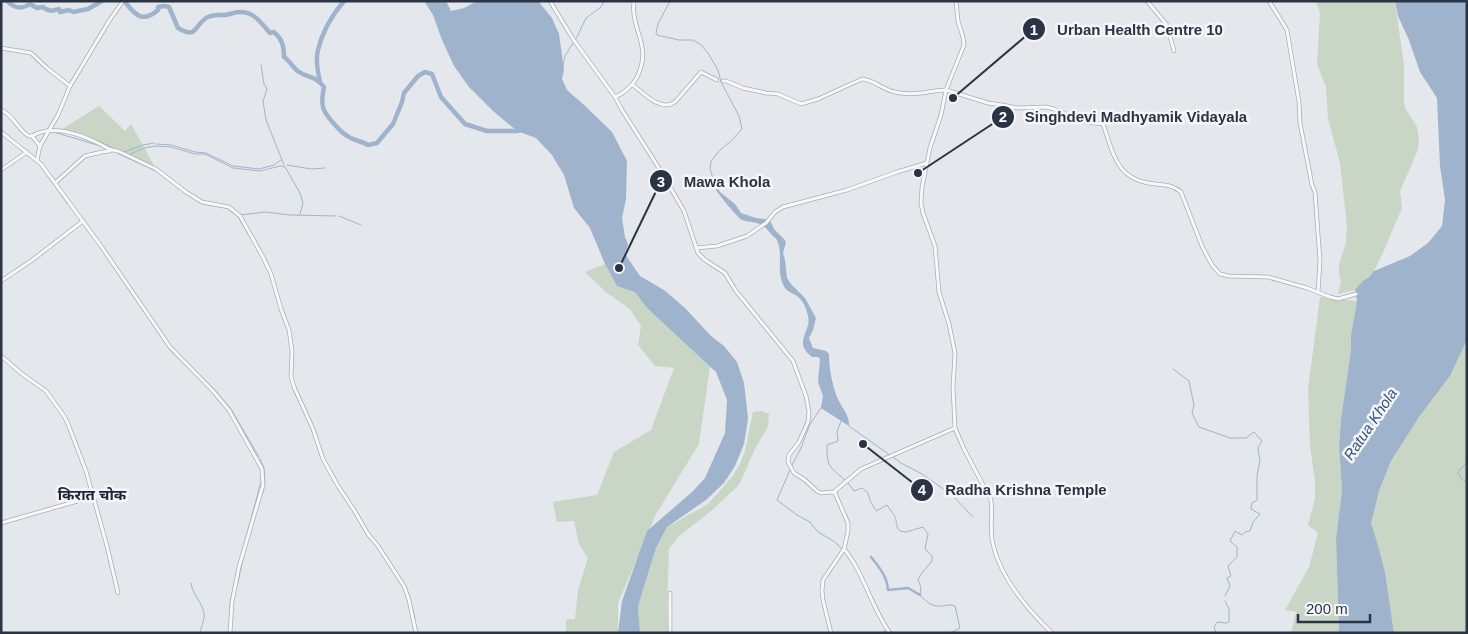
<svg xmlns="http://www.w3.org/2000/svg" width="1468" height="634" font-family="Arial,'Noto Sans Devanagari',sans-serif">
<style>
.green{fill:#c9d6c5}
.water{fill:#9fb4cc}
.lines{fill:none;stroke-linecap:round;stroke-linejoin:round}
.stream{stroke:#9fb4cc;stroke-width:1}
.canal{stroke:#9fb4cc;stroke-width:2.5}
.river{stroke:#9fb4cc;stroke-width:4.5}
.minor-casing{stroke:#a9aeb7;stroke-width:4.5}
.minor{stroke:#f7f8fa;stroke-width:3}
.labels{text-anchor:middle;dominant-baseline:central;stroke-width:5;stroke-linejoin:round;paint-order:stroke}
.water-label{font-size:15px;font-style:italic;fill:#34527a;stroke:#f4f6f9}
.neighbourhood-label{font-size:15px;font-weight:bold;fill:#1d2536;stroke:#f4f6f9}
.leader{fill:none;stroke:#2b3445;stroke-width:2}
.callout-dot{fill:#2b3445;stroke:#f4f6f9;stroke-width:2}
.mark-label{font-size:15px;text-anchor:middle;font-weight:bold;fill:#fff}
.callout-label{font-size:15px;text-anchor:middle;font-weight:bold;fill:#2b3445;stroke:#f4f6f9;stroke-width:5;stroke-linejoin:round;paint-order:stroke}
</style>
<rect width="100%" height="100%" fill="#e4e7ec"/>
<!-- green -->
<g class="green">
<path d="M1316,1h79l9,65v35l1,7 12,19 2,15 -2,10 -17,39 2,17 -20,47 -8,16 -19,19 -17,4 3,-13 -2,-7v-9l7,-23 1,-16 -7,-63 -12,-44 -2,-32 -9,-23 3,-51z"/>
<path d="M99,106l26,25 6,-7 25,45 -72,-31 -25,-7z"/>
<path d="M605,264l12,22 18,5 12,17 63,58 -11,78 -43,70 -38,89v30l-52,-1v-12l9,-1 3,-29 10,-32 -9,-14 -5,-23 -17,1 -4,-20 44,-7 17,-43 37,-22 23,-62 -19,-2 -17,-21 3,-19 -11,-17 -23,-16 -22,-21z"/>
<path d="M1320,297l37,4 -6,34v15l-10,69 -2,26 3,45 -6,48 3,95h-48l5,-21 -11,-2 24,-43 9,-34 -10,-8 7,-26v-19l-5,-34 -2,-57z"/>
<path d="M1467,336v297h-73l-9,-61 -6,-23 -9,-26 9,-32 12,-30 28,-44 31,-41 16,-34z"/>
<path d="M762,411l7,3 -1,13 -13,22 -16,36 -28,26 -33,26 -9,12 -2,56 1,28h-28l-2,-27 18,-58 11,-21 41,-23 24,-27 8,-13 5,-13 8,-39z"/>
</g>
<!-- water -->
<g class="water">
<path d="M424,1h22l5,10 13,-3 13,-7 62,1 13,16 7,16 5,36 -2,9 5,11 16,14 29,28 15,29 -1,38 -4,19 3,19 3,7 -3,10 15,22 24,14 21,18 26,28 13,10 13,16 7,21 4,35 -4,26 -9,22 -11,17 -18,17 -39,27 -11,21 -18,58 2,27h-22l4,-32 25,-70 45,-39 13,-14 20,-45 2,-33 -11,-28 -69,-64 -12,-16 -18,-6 -12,-22 -15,-36 -16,-20 -10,-33 -12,-20 -16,-17 -19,-7 -24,-20 -24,-24 -15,-21 -12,-26 -9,-25z"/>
<path d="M1395,1h72v335l-1,6 -16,34 -31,41 -28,44 -12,30 -8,32 8,26 6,23 9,61h-55l-3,-95 6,-48 -3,-44 2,-27 10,-69v-15l6,-34 -2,-11 8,-9 6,-4 5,-6 36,-15 18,-13 14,-17 3,-26 -5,-34 -3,-68 -17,-26 -11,-32 -11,-24z"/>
<path d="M718,187l2,5 15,12 6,9 15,5 9,1 6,3 3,7 10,10 2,3 -3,11 2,7 2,18 4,6 14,14 11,20 -3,12 -4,8 4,10 13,3 3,3c0,14 3,30 8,43 4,10 13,18 12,29l-28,-18 2,-12 -5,-14 2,-23 -2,-2h-6c-20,-15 0,-26 -4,-41 -1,-6 -5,-16 -11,-20 -4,-3 -8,-3 -12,-8 -10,-16 -1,-32 -8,-48 -2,-3 -3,-3 -5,-5 -4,-4 -7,-9 -12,-11 -5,-2 -12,-2 -18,-4 -5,-3 -24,-26 -27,-32z"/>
</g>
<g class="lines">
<!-- stream -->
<g class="stream">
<path d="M670,1l-12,23 -2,9 1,2 22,5h14l7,4 8,9 10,17 3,12 18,34 3,13 -11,12 -11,9 -9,11 -1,8 6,19"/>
<path d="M576,39l10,-21 15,-11 3,-6"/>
<path d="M261,65l3,19 3,5 -4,12 3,19 18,45"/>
<path d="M563,65l2,-9 8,-13"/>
<path d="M57,133l40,12"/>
<path d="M98,141l19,9"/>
<path d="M156,144l15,1 24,7 11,1 27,13 26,3 15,-4 7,-5"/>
<path d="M124,152l19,-7 11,-2"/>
<path d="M117,153l39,18 39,28"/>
<path d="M128,155l16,-7 11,-2 16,1 24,7h10l28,14 27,3 20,-5 5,1 15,26 3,10 -3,11"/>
<path d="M39,164l28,39"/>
<path d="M287,165l24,4 14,-1"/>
<path d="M63,192l35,47"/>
<path d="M203,204l18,3"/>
<path d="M227,208l11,9 16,27"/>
<path d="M240,215l26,-3 24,3 46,1"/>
<path d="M339,216l22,9"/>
<path d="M266,259l5,12"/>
<path d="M14,270l11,-7"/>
<path d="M117,272l50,73"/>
<path d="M169,349l43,43"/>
<path d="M183,358l31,31 17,20 28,48"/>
<path d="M1173,369l16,12 5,24 -2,8 7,14 31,11h16l8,-6 8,9 -4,7 2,13 -3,14v25l-5,3 -1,6 9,5 -7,8 -3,9 -5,1 -3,3 -7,-4 -5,10 7,6v10l-9,9 3,10 -4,2 3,8 -5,10"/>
<path d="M294,391l9,19"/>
<path d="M841,421l-4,11 1,9 -11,4c0,22 2,21 18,35"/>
<path d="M849,426l52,37 21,11 30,21 21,22"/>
<path d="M260,459l4,9 1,17"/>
<path d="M1467,460l-1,4 -6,5 -2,4 3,5 6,5"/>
<path d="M791,467l10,-19 9,-24 11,-16"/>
<path d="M790,470l-13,30 20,15 13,7 8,10 17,10 7,7"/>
<path d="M332,471l4,8"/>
<path d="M848,483l6,8 8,-3 6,5 2,7 6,11 11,-6c3,5 8,10 9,15 1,5 0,7 4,11l6,1 17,-5 5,7 -3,15 7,7v5l-10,12 -4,6 3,9 -1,7c5,5 10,11 18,11 7,1 9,-3 17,0l5,22 -10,5"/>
<path d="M262,495l2,-6"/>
<path d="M245,541l16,-59"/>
<path d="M238,582l6,-28"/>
<path d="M191,583c1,11 11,19 13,30 1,6 -3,14 -4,20"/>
<path d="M406,587l4,10"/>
<path d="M412,606l3,13"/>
<path d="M230,614v-11l7,-32"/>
<path d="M884,633l1,-3"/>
<path d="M1216,633l-2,-6 3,-5 9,1 3,-1v-13l-4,-8"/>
</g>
<!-- canal -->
<path class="canal" d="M871,557c8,10 16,19 17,33l20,-2 12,7"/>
<!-- river -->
<g class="river">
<path d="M7,1c7,7 14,9 23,3l7,4 6,-1c6,5 9,4 16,2l1,3 9,-2 4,2 15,-3 14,-8"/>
<path d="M125,2c11,14 18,21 33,8v-3l6,-1 5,1 9,21c19,11 15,-1 28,-10 6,-4 12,-3 18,-3 5,0 10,-3 15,-3 15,-1 22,11 31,21l4,-1c8,7 10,14 10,25 6,4 9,11 15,15 9,6 17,4 25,15 -1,7 -3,12 -1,20 1,7 19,27 26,30 6,4 13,4 19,8l9,-2 16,-19 9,-22 2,-9 14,-17 7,-4 7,2 9,23 24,27 22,7h30l5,-1"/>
<path d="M320,82c-2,-9 -5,-22 -2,-32 4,-17 14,-35 26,-49"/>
</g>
<!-- minor casing -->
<g class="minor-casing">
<g id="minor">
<path d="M550,1l23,38 42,58 7,13 35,55 27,46 14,42 7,7 20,13 11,18 57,70 13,35 3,16 -1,10 -4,9 -5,11 -10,13 -1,7 6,11 11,7 12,11 4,2 11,-1 3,1"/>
<path d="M956,1l2,20 5,16 1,8 -18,45 -5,25 -11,33 -8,39 -1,17 2,9 12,33 4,46 10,32 6,29 -2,35 2,40 9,21 27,51c2,13 -1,26 1,39 6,36 34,69 60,94"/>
<path d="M1147,1l20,24 7,26"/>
<path d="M1269,1l18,29 12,72 1,21 12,62 3,7 5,69 -2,31"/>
<path d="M1,48l30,5 16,15 23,18"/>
<path d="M723,81h3l17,7 23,5 12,1 23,10 17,-5 44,-20c13,1 21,11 33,13 8,2 18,2 27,1 8,-1 15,-3 24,-3l42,13 14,2 16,3 28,-1 8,2 31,13 18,2c11,31 13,56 52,60 10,1 18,1 26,8l21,54 10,19 8,9 9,2 39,1 39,11 23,9 8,2 18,-5"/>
<path d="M633,85c11,9 28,27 42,17l26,-30 16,8"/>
<path d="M615,97c8,-3 17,-11 21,-18 18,-33 -6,-48 -2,-78"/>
<path d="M1,110c13,5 17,21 28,26h3"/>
<path d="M1,132l40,32 60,82 69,101 43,44 16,19 28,50 5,9 1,16 -24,82 -7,35 -2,31"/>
<path d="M40,146l-8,-10c20,-12 48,-2 68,8 6,3 10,7 18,7l38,18 30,23 16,10 27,5 11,9 23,41 8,17 10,35 8,21 3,21 -1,25 3,11 19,42 10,30 15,27 16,24 14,24 10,12 26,40 5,14 7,33"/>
<path d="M37,160l3,-14 18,-31 12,-29 39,-65 14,-20"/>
<path d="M1,170l26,-18"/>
<path d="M55,183l30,-27 17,-4 8,-1"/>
<path d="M696,248l21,-2 30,-10 19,-13 9,-11 8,-5 64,-17 50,-18 30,-9"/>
<path d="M1,281l30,-20 52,-40"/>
<path d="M1,356l21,18 24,17 18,25 4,8 18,47 21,75 11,47"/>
<path d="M835,493v-2l26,-22 94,-41"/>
<path d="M1,523l87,-25 3,-3"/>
<path d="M844,549c20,24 27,58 46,84"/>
<path d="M670,593v40"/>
<path d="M831,633l-8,-33 -1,-9 1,-11 21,-31 4,-18v-8l-13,-30"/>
</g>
</g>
<!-- minor -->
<use href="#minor" class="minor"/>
</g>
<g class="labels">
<!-- water labels -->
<g class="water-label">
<text transform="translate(1370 424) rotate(-56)">Ratua Khola</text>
</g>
<!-- neighbourhood labels -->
<g class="neighbourhood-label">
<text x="92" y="494">किरात चोक</text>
</g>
</g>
<!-- callouts -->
<path class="leader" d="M953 98L1034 29M918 173L1003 117M619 268L661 181M863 444L922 490"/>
<g class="callout-dot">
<circle cx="953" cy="98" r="5"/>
<circle cx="918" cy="173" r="5"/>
<circle cx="619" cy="268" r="5"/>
<circle cx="863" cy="444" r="5"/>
<circle cx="1034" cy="29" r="12"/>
<circle cx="1003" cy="117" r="12"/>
<circle cx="661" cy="181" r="12"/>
<circle cx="922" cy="490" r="12"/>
</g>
<g class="mark-label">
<text x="1034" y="35">1</text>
<text x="1003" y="122">2</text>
<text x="661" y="187">3</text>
<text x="922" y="495">4</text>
</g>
<g class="callout-label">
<text x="1140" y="35">Urban Health Centre 10</text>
<text x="1136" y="122">Singhdevi Madhyamik Vidayala</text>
<text x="727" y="187">Mawa Khola</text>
<text x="1026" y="495">Radha Krishna Temple</text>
</g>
<!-- border -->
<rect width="1468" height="634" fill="none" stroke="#2b3445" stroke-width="5"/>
<!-- scale -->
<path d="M1298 614v8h72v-8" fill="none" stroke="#2b3445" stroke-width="2.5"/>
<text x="1306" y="614" font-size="15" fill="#2b3445" stroke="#f4f6f9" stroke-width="4" paint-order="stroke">200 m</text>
</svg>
